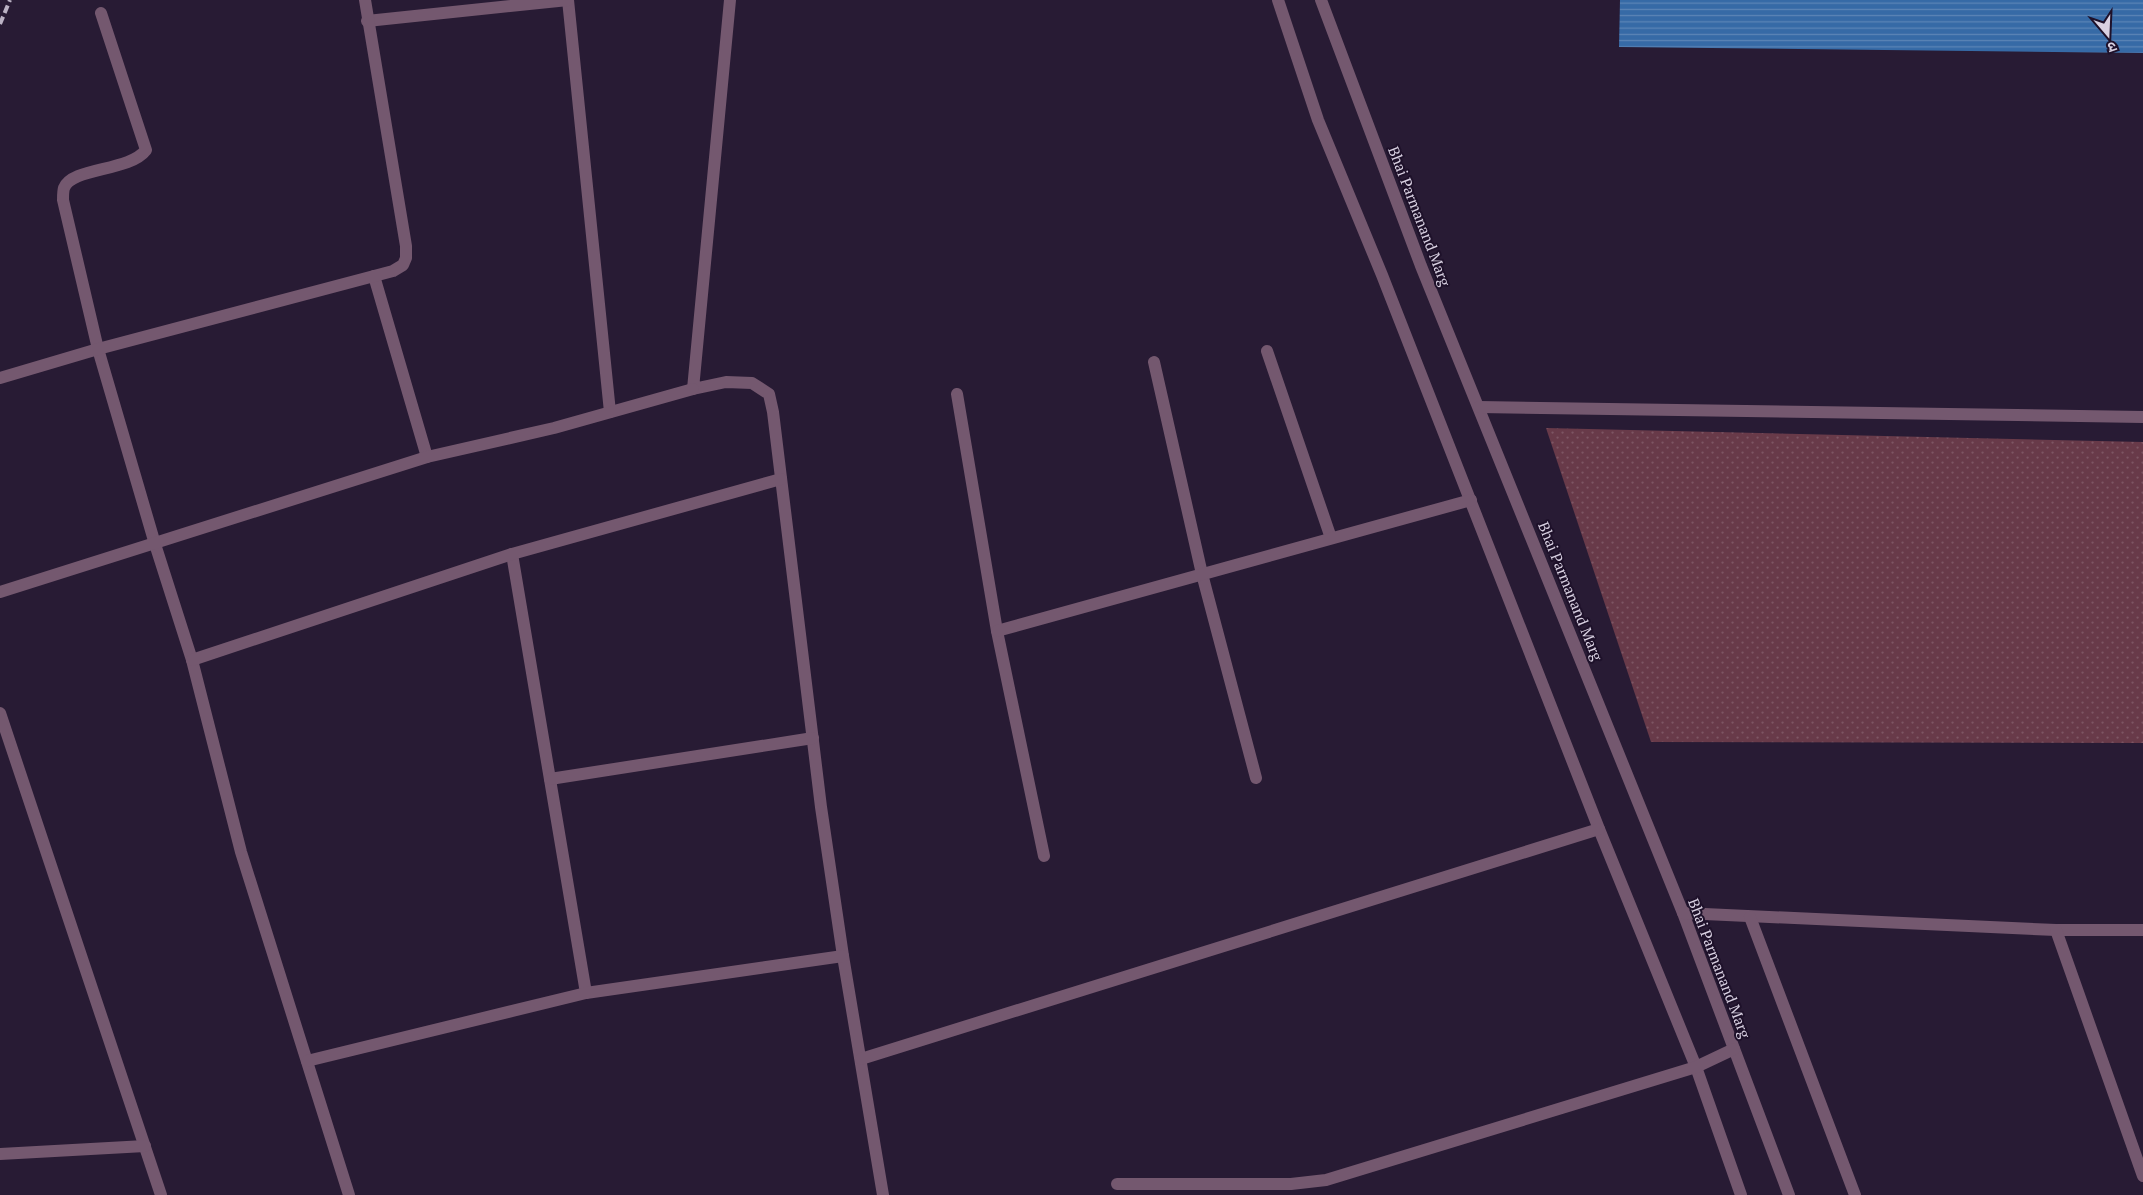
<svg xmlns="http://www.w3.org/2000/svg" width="2143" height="1195" font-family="'PT Serif','Noto Sans Devanagari',serif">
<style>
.park{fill:url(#park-dots)}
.water{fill:url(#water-rules)}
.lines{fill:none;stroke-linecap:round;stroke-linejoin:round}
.minor{stroke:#74586f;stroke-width:12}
.rail{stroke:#bbb2c4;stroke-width:4;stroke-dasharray:8 4;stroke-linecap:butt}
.labels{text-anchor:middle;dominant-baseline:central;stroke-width:4;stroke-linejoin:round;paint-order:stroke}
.street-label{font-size:15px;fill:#d9d1e2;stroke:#1e112a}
</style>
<defs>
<pattern id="park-dots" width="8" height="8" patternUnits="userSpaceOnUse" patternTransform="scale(1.25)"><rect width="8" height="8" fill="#683a49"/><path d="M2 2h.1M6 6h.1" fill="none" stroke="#7d5563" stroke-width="1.8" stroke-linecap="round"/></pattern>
<pattern id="water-rules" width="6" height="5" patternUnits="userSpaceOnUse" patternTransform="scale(1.25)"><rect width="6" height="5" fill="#366aa6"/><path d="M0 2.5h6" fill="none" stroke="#5c85b6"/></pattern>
</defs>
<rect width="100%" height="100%" fill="#281b34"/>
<!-- park -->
<path class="park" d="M1546,428l597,14v301l-492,-1z"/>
<!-- water -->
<path class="water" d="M1620,0h523v53l-524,-6z"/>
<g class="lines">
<!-- minor -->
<g class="minor">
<path d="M568,0l42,412"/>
<path d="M730,0l-37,389 33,-7 26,1 17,11 4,18 48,395 22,149 40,239"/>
<path d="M1278,0l40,120 64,155 217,554 97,238 45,128"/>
<path d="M1321,0l100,266 262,647 106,282"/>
<path d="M101,13l45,137c-17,22 -74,17 -82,38 -1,3 -1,8 -1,12l35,149 57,195 37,116 49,192 108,343"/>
<path d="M367,21l201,-21"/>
<path d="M374,276l53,181"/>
<path d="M1267,351l64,187"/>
<path d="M1154,362l48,212 54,204"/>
<path d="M0,378l98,-29 295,-78 10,-6 3,-7v-12l-41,-246"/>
<path d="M957,394l40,237 47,225"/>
<path d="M1479,407l664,10"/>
<path d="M512,554l74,439"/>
<path d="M0,592l427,-135 127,-29 139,-39"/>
<path d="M997,631l474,-131"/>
<path d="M192,660l320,-106 269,-75"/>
<path d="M0,713l161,482"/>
<path d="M550,779l263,-41"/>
<path d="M1683,913l373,17h87"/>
<path d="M1750,917l105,278"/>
<path d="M2056,930l87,246"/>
<path d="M861,1059l738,-230"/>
<path d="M307,1061l279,-68 257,-37"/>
<path d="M0,1154l145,-8"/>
<path d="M1117,1184h174l35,-4 370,-113 38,-18"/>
</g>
<!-- rail -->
<path class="rail" d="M0,24l10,-24"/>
</g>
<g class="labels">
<!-- street labels -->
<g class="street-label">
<text transform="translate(1420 216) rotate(69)">Bhai Parmanand Marg</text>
<text transform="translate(1571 591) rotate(68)">Bhai Parmanand Marg</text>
<text transform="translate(1720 968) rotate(69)">Bhai Parmanand Marg</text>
</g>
</g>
<!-- north arrow -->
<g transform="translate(2108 35) rotate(161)" stroke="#1e112a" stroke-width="4" paint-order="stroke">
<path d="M0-4L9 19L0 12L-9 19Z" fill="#d9d1e2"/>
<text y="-8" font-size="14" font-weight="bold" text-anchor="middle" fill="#d9d1e2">उ</text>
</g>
</svg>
